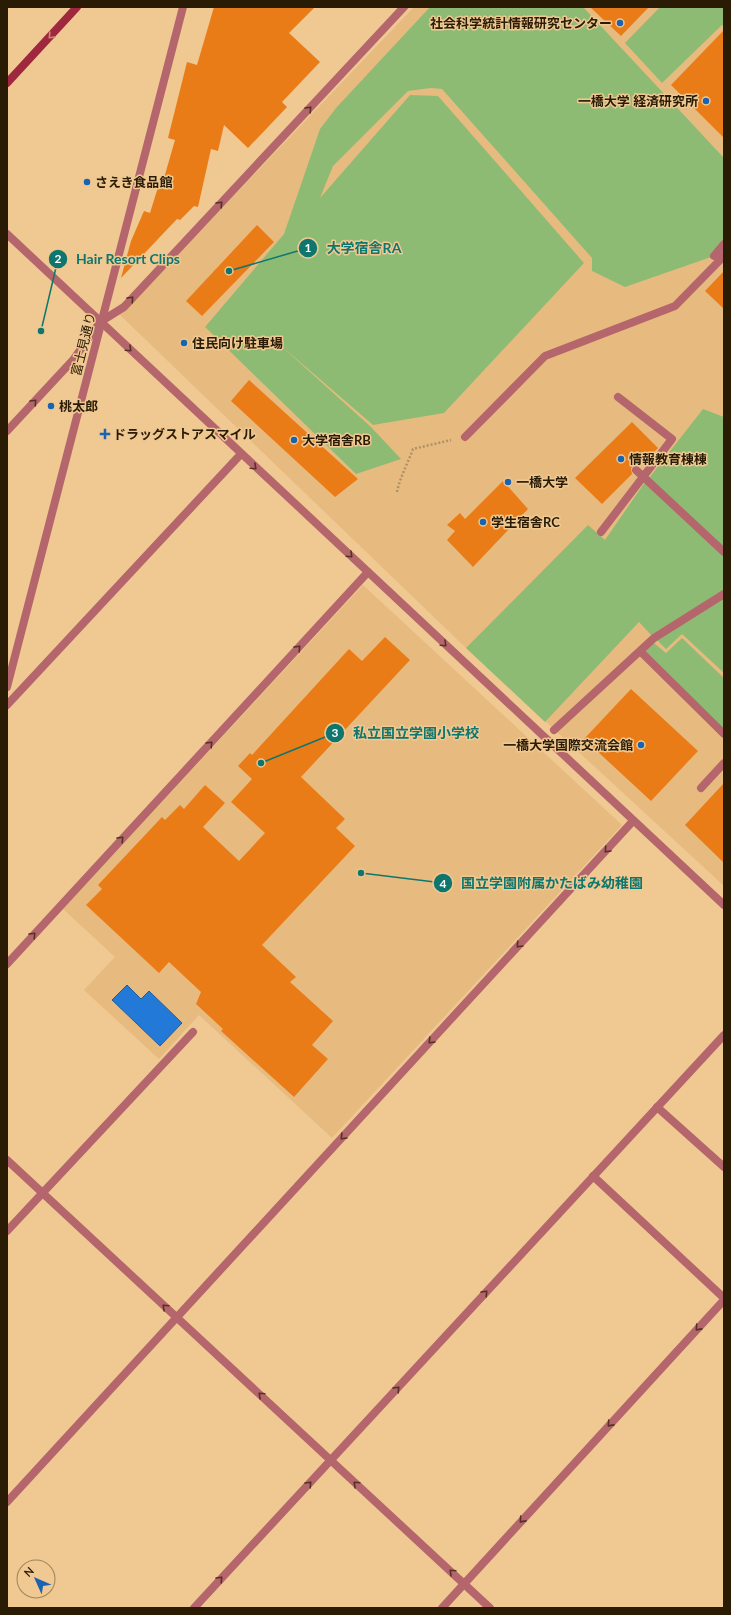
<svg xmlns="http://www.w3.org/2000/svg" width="731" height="1615" font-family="Lato,'Noto Sans JP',sans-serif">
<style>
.built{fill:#e7bb7f}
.green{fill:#8ebb74}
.water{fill:#2379d8;stroke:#255d99}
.building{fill:#ea7c18}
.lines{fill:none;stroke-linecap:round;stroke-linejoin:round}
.path{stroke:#b09165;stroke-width:2.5;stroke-dasharray:2 2;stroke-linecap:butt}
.service{stroke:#b5666d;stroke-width:8}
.minor{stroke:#b5666d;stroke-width:8}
.tertiary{stroke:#b5666d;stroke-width:8}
.secondary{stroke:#9f283f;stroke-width:8}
.oneway{stroke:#cf8871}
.oneway2{stroke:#543224}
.poi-dot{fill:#1a62b2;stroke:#efc892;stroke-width:1.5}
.labels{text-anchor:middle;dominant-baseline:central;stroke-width:3;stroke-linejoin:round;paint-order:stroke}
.poi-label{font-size:13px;font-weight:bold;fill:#2a1b05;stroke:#efc892;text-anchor:start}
.street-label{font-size:13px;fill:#2a1b05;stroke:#efc892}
.leader{fill:none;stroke:#0f766e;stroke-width:1.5}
.callout-dot{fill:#0f766e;stroke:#efc892;stroke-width:1.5}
.mark-label{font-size:12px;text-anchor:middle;font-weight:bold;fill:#fff}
.callout-label{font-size:14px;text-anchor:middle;font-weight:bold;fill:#0f766e;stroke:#efc892;stroke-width:3;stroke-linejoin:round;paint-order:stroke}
</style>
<rect width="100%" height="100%" fill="#efc892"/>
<!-- built -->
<g class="built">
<path d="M414,7h310v879l-258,-238 -346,-333z"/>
<path d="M363,585l259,240 -290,313 -133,-123 -40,44 -75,-69 31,-33 -52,-48z"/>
</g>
<!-- green -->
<g class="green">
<path d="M430,7h153l141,151v86l-10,12 -89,31 -33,-16v-13l-150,-169 -11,-1 -23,3 -75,75 -13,32 90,-103 28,1 146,167 -140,150 -71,12 -94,-81 92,83 30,32 -45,15 -151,-147 79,-93 36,-105 16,-21z"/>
<path d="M660,7h64v20l-2,-2 -60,58 -37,-40z"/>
<path d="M703,409l21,8v131l-75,-70z"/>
<path d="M645,482l79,75v33l-73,45 -12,-13 -94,100 -79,-74 122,-123 17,15z"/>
<path d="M724,598v75l-42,-39 -16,15 -9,-9z"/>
<path d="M682,638l42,40v51l-80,-77 10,-9 12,10z"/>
</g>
<!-- water -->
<path class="water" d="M127,985l14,14 8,-8 33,32 -22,23 -48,-46z"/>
<!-- building -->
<g class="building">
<path d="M214,7h101l-26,26 31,29 -38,40 5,5 -39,41 -24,-23 -6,26 -7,-2 -13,58 -4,-1 -14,14 -3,-1 -56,59 10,-37 13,-30 6,2 9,-29 3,1 13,-45 -7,-2 19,-76 10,3z"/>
<path d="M590,7h59l-28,29z"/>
<path d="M724,30v108l-53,-53z"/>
<path d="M257,225l17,17 -72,74 -16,-15z"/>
<path d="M724,271v38l-19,-18z"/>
<path d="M249,380l109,99 -23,18 -104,-96z"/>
<path d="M632,422l26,26 -18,18 -3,-1 -5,1 -1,3 1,5 -30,30 -27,-26z"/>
<path d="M503,481l25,28 -55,58 -26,-27 8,-9 -8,-6 13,-12 5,6z"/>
<path d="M385,637l25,23 -109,117 44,42 -9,9 19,18 -93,99 34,32 -6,5 43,39 -21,24 16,14 -34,38 -73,-66 2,-2 -27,-25 5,-12 -32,-30 -10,11 -73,-68 16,-16 -4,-4 64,-68 3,3 15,-15 4,4 21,-24 20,18 -22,24 36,34 26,-28 -34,-31 21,-23 -14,-13 12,-13 2,2 97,-106 13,12z"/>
<path d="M631,689l67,62 -47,50 -67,-62z"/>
<path d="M724,783v80l-39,-38z"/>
</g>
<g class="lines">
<!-- path -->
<path class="path" d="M397,492c3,-15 11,-29 16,-43l38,-9"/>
<!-- service -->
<g class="service">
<path d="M714,256l10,-12"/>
<path d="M465,437l80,-81 130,-50 49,-50"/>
<path d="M636,470l88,82"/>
<path d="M601,532l71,-93 -54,-42"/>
<path d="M640,651l84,83"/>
<path d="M554,730l100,-92 70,-44"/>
<path d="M701,788l23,-25"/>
<path d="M657,1107l67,60"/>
<path d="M593,1176l131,122"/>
</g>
<!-- minor -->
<g class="minor">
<path d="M7,234l717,671"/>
<path d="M7,431l66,-71 27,-38 24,-15 280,-300"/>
<path d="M7,705l234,-251"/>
<path d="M7,964l361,-392"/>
<path d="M7,1160l483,448"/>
<path d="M7,1231l186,-199"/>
<path d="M7,1502l626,-681"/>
<path d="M194,1608l530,-573"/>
<path d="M442,1608l282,-308"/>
</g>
<!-- tertiary -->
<path class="tertiary" d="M7,687l176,-680"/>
<!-- secondary -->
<path class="secondary" d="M7,83l70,-76"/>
</g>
<!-- one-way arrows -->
<defs><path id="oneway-chevron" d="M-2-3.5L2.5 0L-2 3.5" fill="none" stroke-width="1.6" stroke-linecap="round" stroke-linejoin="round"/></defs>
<use class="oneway" href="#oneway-chevron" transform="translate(51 36) rotate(133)"/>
<g class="oneway2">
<use href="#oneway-chevron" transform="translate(309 109) rotate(-47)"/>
<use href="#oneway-chevron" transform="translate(220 204) rotate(-47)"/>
<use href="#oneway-chevron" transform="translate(131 299) rotate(-47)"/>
<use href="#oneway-chevron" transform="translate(129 349) rotate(43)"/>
<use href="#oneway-chevron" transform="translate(34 402) rotate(-47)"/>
<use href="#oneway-chevron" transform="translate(254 467) rotate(43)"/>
<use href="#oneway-chevron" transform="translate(350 555) rotate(43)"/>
<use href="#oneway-chevron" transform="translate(444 644) rotate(43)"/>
<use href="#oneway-chevron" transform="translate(298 648) rotate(-47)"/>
<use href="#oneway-chevron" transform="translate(210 744) rotate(-47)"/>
<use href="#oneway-chevron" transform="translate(121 839) rotate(-47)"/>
<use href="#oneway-chevron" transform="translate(607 850) rotate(133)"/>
<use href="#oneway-chevron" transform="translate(33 935) rotate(-47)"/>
<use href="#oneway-chevron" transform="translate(519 945) rotate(133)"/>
<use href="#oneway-chevron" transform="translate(431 1041) rotate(133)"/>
<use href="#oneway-chevron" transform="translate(343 1137) rotate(133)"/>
<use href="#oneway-chevron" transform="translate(485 1293) rotate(-47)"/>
<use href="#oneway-chevron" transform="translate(165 1307) rotate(-137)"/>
<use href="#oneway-chevron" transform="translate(698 1328) rotate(132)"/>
<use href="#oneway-chevron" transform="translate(397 1389) rotate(-47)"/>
<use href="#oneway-chevron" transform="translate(261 1395) rotate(-137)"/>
<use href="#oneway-chevron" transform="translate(610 1424) rotate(132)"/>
<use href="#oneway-chevron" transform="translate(309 1484) rotate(-47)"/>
<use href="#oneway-chevron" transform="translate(356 1484) rotate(-137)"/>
<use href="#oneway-chevron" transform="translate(522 1520) rotate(132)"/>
<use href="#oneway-chevron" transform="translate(452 1572) rotate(-137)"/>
<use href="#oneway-chevron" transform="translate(220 1579) rotate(-47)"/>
</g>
<!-- markers -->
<g class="poi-dot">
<circle cx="620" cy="23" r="4"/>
<circle cx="706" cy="101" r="4"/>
<circle cx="87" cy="182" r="4"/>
<circle cx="184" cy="343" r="4"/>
<circle cx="51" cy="406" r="4"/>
<path d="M103 428h4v4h4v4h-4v4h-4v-4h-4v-4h4z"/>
<circle cx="294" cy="440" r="4"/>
<circle cx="621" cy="459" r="4"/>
<circle cx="508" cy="482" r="4"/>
<circle cx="483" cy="522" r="4"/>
<circle cx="641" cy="745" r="4"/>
</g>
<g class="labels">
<!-- poi labels -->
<g class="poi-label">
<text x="612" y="23" text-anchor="end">社会科学統計情報研究センター</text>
<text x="698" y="101" text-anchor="end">一橋大学 経済研究所</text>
<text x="95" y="182">さえき食品館</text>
<text x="192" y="343">住民向け駐車場</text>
<text x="59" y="406">桃太郎</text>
<text x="113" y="434">ドラッグストアスマイル</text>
<text x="302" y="440">大学宿舎RB</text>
<text x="629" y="459">情報教育棟棟</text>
<text x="516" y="482">一橋大学</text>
<text x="491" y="522">学生宿舎RC</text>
<text x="633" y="745" text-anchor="end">一橋大学国際交流会館</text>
</g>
<!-- street labels -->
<g class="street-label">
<text transform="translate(83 344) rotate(-76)">富士見通り</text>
</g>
</g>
<!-- callouts -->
<path class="leader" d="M229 271L308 248M41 331L58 259M261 763L335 733M361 873L443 883"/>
<g class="callout-dot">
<circle cx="229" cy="271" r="4"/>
<circle cx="41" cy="331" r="4"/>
<circle cx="261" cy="763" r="4"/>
<circle cx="361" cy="873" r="4"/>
<circle cx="308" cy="248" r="10"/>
<circle cx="58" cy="259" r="10"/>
<circle cx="335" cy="733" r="10"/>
<circle cx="443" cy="883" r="10"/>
</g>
<g class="mark-label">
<text x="308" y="252">1</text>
<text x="58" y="263">2</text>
<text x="335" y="737">3</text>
<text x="443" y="888">4</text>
</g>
<g class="callout-label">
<text x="364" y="253">大学宿舎RA</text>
<text x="128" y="264">Hair Resort Clips</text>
<text x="416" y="738">私立国立学園小学校</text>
<text x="552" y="888">国立学園附属かたばみ幼稚園</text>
</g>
<!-- border -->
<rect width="731" height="1615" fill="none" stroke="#2a1b05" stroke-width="16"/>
<!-- north arrow -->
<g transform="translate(36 1579) rotate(315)"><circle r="19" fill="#efc892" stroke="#a0835a"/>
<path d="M0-3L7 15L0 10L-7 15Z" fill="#1a62b2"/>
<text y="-6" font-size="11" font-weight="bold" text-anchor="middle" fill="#2a1b05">N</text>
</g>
</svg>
